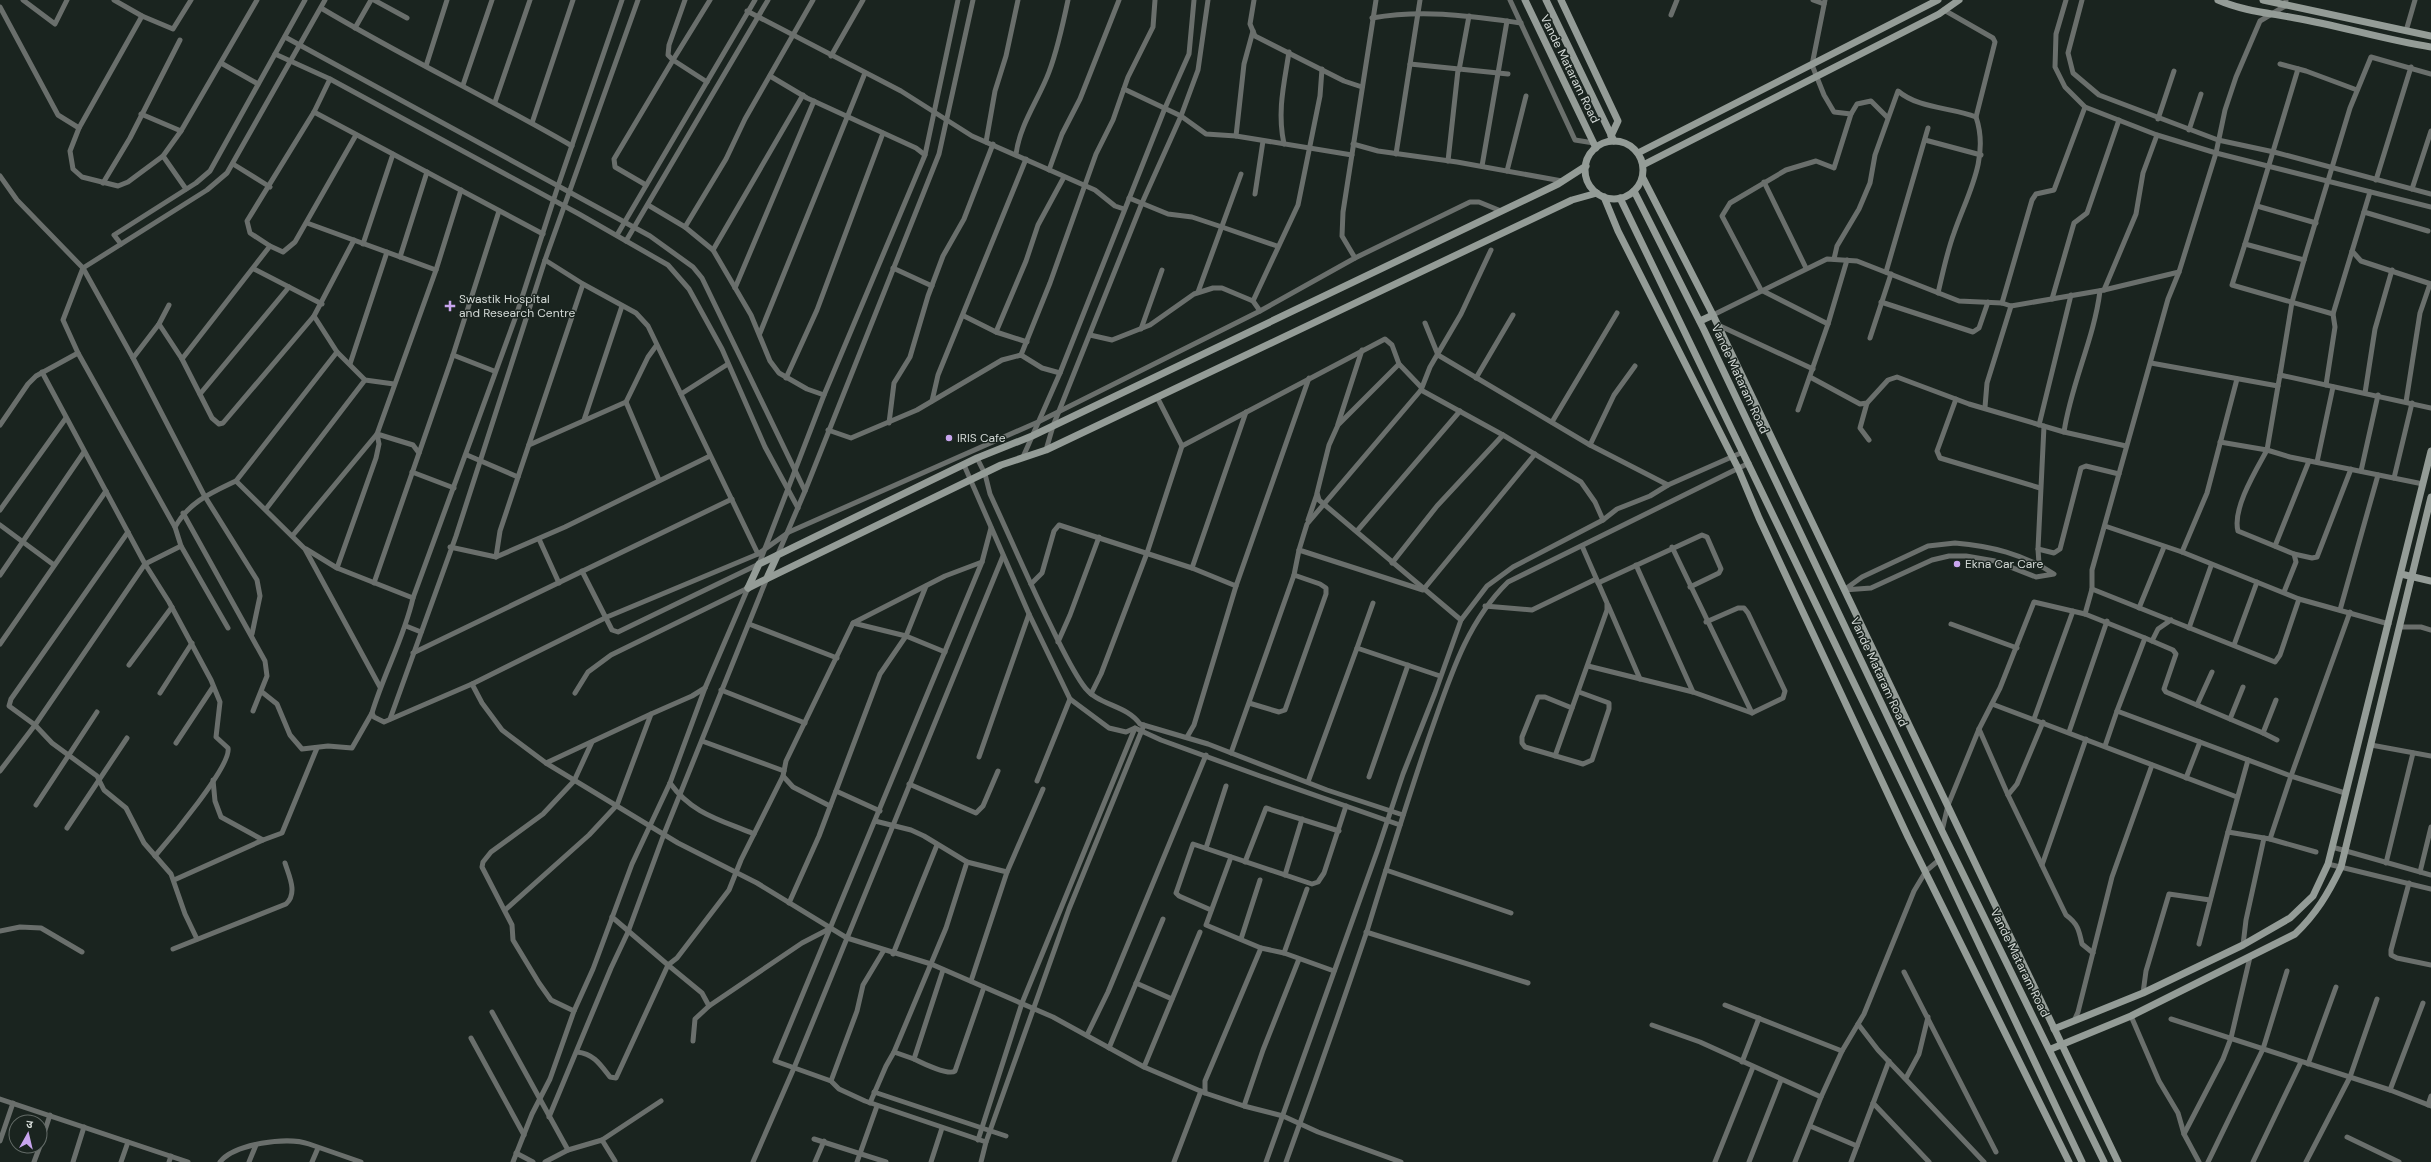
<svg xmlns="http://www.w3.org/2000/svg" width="2431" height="1162" font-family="'DM Sans','Noto Sans Devanagari',sans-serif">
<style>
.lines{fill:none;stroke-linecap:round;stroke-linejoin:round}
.street{stroke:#6a6f6c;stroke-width:5}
.secondary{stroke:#949c97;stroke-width:7}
.poi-dot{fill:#c8a5ee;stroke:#1a241f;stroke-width:1.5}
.labels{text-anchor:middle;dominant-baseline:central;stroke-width:3;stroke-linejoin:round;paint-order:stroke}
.street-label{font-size:12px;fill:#d3d9d6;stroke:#1a241f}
.poi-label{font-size:12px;fill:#d3d9d6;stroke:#1a241f;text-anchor:start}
</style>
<rect width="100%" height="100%" fill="#1a241f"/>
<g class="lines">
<!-- street -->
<g class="street">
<path d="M23,0l32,24 12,-24"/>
<path d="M114,0l28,16"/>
<path d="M191,0l-18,29 -31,-13 -63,112 -9,23 3,18 9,8 36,9 10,-4 35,-26 18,-25 76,-131"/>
<path d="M374,0l33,18"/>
<path d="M622,0l-64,186 -42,130 -103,282c-9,40 -29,75 -41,115l2,4 10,5 88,-38 10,19 20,27 44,33 132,80 79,40 90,55 84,26 122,53 91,50 61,26 39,13 39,10 35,16 83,30"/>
<path d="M813,0l-68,119 -19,40 -41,68 28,23 38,65 19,46 9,12 28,16 17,6"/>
<path d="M1254,0l-4,24 5,12 89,45 18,6"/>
<path d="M1510,0l65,140 19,3"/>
<path d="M1813,0l11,4"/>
<path d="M1825,0l-13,65 12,30 10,17 17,2 -17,54 -18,-7 -30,9 -56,33 -8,13 39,74 67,34"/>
<path d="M2066,0l-10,34 -1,33 10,20 20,20 72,28 59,18 215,54"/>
<path d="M2082,0l-14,53 5,20 26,22 119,45 56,12 157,42"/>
<path d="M0,7l58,108 21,13"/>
<path d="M321,8c82,49 168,90 251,138"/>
<path d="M1944,10l49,28 2,4 -19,75"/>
<path d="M747,11l154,80 71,45 123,54 20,16 9,3"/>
<path d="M1671,15l6,-15"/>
<path d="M1372,18c52,-9 97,-2 149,5"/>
<path d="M355,28l16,-28"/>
<path d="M1253,31l-9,33 -8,72 116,19"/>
<path d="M2406,31l9,-31"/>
<path d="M285,37l365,199 43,31 9,11 103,213 -27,63"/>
<path d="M275,54l55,25 249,135 89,51 21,24 33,60 43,98 33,61"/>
<path d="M831,56l32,-56"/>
<path d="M221,63l37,21"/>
<path d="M1410,64l98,10"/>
<path d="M2280,64l26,7 51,19"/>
<path d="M426,66l21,-66"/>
<path d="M2298,69l-53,175 59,16"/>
<path d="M1459,70l10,-54"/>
<path d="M770,76l37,22 109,50 9,7"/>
<path d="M707,82l-34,-22 37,-60"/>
<path d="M463,85l29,-85"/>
<path d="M1124,89l57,27 25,18 30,2"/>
<path d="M495,102l35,-102"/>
<path d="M314,112l229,122"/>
<path d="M141,114l40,17"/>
<path d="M1851,114l6,-10 14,-3 16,16"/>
<path d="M2158,119l16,-48"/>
<path d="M532,123l41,-123"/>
<path d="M2189,130l12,-36"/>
<path d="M1925,140l56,15"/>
<path d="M986,142l9,-51 11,-35 12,-56"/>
<path d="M1284,144c-7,-32 0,-60 5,-92"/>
<path d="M1353,144l25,7 79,11 105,19"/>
<path d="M1016,154c4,-30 23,-55 33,-82 9,-24 14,-48 19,-72"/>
<path d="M1396,154l24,-154"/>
<path d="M163,156l23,33"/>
<path d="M1448,161l10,-91"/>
<path d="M233,164l37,23"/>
<path d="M1482,166l25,-145"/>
<path d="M1049,170l13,-36 18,-35 39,-99"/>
<path d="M1507,171l19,-75"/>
<path d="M0,176l17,24 66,68 50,90 71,137 53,85 3,16 -8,38"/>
<path d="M2376,180l35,-113"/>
<path d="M1764,182l42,86"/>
<path d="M103,183l27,-45 50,-98"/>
<path d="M646,185l-31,-18 -1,-8 59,-99 -5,-5 1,-10 16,-45"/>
<path d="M2412,189l19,-58"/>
<path d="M1255,194l8,-53"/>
<path d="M1129,198l39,16 24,3 27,9 58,20"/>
<path d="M648,205l37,22"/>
<path d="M2257,206l59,17"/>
<path d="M2364,212l64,19"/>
<path d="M307,223l129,47"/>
<path d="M617,235l138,-235"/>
<path d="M626,241l142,-241"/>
<path d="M121,244l-7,-9 82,-52 14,-12 95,-171"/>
<path d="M363,244l30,-90"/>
<path d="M2245,244l-13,41 101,29"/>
<path d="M270,246l13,6 12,-10 61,-107"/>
<path d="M713,250l90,-155"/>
<path d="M1491,250l-30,64 -31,53 -9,23 -114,134 -8,26 124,40 112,-136"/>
<path d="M2352,251l9,10 70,23"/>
<path d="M400,257l27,-85"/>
<path d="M1355,258l115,-56h9l22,9"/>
<path d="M1834,259l3,-13 22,-37 11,-26 5,-28 23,-64c21,18 53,16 78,26 14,41 -9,78 -22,116 -7,19 -11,39 -16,60"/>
<path d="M545,260l38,24 53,29 12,13 110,228"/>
<path d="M893,268l39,18"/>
<path d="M254,269l68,35"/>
<path d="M1886,272l42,-144"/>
<path d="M735,288l79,-187"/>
<path d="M2104,290l32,-76 7,-41 14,-38"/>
<path d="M1198,292l43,-118"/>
<path d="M2052,299l22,-76 13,-10 32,-93"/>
<path d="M1253,301l45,-96 22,-109 2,-27"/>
<path d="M1881,302l92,30 6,-4 9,-26"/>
<path d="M2002,303l30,-103 4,-6 18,-4 31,-83"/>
<path d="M1713,315l114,-56 30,2 102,40 43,2 9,3 93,-16 75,-18"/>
<path d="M314,316l23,36 28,28 29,4"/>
<path d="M964,316l32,16 31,10"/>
<path d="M1425,323l13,32 152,90 78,40"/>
<path d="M159,324l23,35 30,59 7,6 4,-1 91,-107 40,-76"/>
<path d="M1718,325l95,44"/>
<path d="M1141,329l21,-59"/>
<path d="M996,332l30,-71 12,-36 26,-48"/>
<path d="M760,333l105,-260"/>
<path d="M1090,335l22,5 38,-15 44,-31 19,-6h9l31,13 7,10 95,-53 -13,-22 1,-24 33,-212"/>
<path d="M1870,338l21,-64"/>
<path d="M78,353l97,174"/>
<path d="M453,355l41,16"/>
<path d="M1021,355l29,-72 46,-129 17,-34 15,-43 25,-50 2,-27"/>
<path d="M133,358l26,-34 10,-19"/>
<path d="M182,359l88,-113 -20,-13 -3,-12 67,-109 16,-33"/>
<path d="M2151,363l127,23 2,-11 151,33"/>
<path d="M350,364l37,-112"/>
<path d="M1399,364l-61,61 -9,20 -12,48 2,7 142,120"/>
<path d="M42,372l103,192 24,38 42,78 9,22 -4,35 12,11c4,17 -59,92 -73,108"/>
<path d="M2280,375l12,-73 12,-42 46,-152 21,-51 60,17"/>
<path d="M1810,377l50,27 7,-1 21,-23 9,-3 72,27 95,28 62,14"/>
<path d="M786,378l31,-68 66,-177"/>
<path d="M1476,378l37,-63"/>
<path d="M2326,385l9,-58 -2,-13 37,-122"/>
<path d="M2278,386l-11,64 23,7 133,27"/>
<path d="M1421,390l82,45 78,47 14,20 8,18"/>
<path d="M2365,393l10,-64 17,-59"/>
<path d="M200,394l89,-107"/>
<path d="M681,394l47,-30"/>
<path d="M1956,399l-19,52 3,7 100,30"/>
<path d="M932,401l6,-26 88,-216"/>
<path d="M626,402l22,-45 8,-11"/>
<path d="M2406,402l14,-89 10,-29"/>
<path d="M1867,403l-7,25 9,12"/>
<path d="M1985,407l2,-24 24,-77"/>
<path d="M1798,410l30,-86 19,-64"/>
<path d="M584,420l38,-114"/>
<path d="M1552,422l65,-109"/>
<path d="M889,423l5,-40 16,-26 18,-61 15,-40 21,-37 29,-75"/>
<path d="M1338,424l24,-74"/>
<path d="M0,425l28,-41 8,-8 42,-23 -15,-33 20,-52 124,-78 20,-17 98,-173"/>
<path d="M2039,425l32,-130"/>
<path d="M828,430l23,8 66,-28 85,-50 19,-5 21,13 18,5"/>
<path d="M2064,432c7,-48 30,-93 36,-141"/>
<path d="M2220,442l47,8c-11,20 -35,59 -29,81l56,23 2,8 -12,30"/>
<path d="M529,445l97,-43 33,78"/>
<path d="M1590,445l24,-50 21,-29"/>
<path d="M1182,446l203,-107 7,6 7,19 22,23"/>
<path d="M1046,450l7,-24 89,-223 39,-87 17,-46 10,-70"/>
<path d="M467,455l51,22 -18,54 -4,26"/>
<path d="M1023,457l37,-84 105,-265 24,-54 5,-54"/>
<path d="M977,458l8,16 5,20c19,41 37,83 57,124 11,22 22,47 36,67 14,21 43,19 57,39l68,20 119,46 76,25"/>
<path d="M2317,462l16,-75"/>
<path d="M964,465l65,149 41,85 39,29 17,4 9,-4 26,12 99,36 140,49"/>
<path d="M2361,471l17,-76"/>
<path d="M412,472l42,16"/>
<path d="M518,477l65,-193"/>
<path d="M2394,478l18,-75"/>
<path d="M236,481l101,-129"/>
<path d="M805,491l134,-337 34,-154"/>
<path d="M266,509l99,-129"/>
<path d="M0,510l66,-92"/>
<path d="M183,513l82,148 2,15 -14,35"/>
<path d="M1308,520l9,-26"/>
<path d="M0,525l54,40"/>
<path d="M2105,526l77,26 117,47 90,25"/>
<path d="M1357,531l103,-120"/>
<path d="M128,532l-117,167 -2,7 26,19 17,18 45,33 7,14 22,18 18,35 27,31 14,40 12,25"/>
<path d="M293,535l84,-101 59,-164 25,-80"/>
<path d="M539,539l20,44"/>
<path d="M1955,543c36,3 68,11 99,31l-18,3 -41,-16 -29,-5h-17l-17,4 -61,28 -27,2 18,-13 66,-31z"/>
<path d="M181,546l47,82"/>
<path d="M2275,546l34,-85"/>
<path d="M450,547l46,10 69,-30 145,-71"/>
<path d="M1672,547l80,166"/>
<path d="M306,549l31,19 76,30"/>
<path d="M2038,549l16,4 6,-4 21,-81 5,-2 33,8"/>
<path d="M2182,552l25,-59 30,-114"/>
<path d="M2294,554l18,4 5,-1 34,-88"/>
<path d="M1392,563l45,-57 66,-71"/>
<path d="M2039,564l-1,-15 6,-123"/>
<path d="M1636,565l57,127"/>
<path d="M337,568l39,-110 3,-14 -2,-10 36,11 6,8"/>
<path d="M1192,568l54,-156"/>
<path d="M582,571l30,59 6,2 141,-68 65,-169 101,-240 33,-155"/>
<path d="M0,575l84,-123"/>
<path d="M1294,575l5,-25"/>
<path d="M374,583l79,-228 46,-144"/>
<path d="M1598,583l104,-48 5,2 14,32 -2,4 -29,14"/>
<path d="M1031,584l11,-11 12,-42 5,-6 133,43 44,18 73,-208"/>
<path d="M2092,589l183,73 5,-7 19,-56"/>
<path d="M1608,605l32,74"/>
<path d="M1485,606l47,4 64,-31"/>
<path d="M2139,608l25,-61"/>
<path d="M2340,610l38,-135"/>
<path d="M2085,614l7,-25v-19l76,-271 11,-27 37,-119 9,-43 11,-33 24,-56 25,-15 1,-6"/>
<path d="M853,623l53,13 39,16"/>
<path d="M749,624l88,34"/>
<path d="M1951,624l66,24"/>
<path d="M406,626l15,6"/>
<path d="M2400,627h21l10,3"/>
<path d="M2189,628l22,-62"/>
<path d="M2145,638l28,12 3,4 -12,35 2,3 97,41 13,-33"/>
<path d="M2152,641l6,-12 13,-9"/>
<path d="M1058,642l12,-27 29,-78"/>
<path d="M0,644l106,-153"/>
<path d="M2234,645l23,-63"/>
<path d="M1357,648l16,-45"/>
<path d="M413,653l319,-154"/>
<path d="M129,665l43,-58"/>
<path d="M1588,666l105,26 59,21 31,-15 2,-7 -37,-78 -4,-5h-6l-32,14"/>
<path d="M472,684l135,-67 151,-63 31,-22 249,-110 222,-111"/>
<path d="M721,690l84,33"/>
<path d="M262,692l15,12 13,31 12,14 26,-3 24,2 20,-35"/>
<path d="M160,693l32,-50"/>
<path d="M575,693l13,-21 23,-17 137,-67"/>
<path d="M1091,694l10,-20 46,-121 35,-107 -25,-49"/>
<path d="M1992,704l245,93"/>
<path d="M2197,705l15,-33"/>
<path d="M1572,708l-27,-11h-7l-16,40v6l3,4 58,17 9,-4 17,-51v-6l-30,-11"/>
<path d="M390,719l66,-183 89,-276 93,-260"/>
<path d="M2034,719l39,-108"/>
<path d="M2230,719l13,-32"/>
<path d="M1979,729l29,66 58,120c12,9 13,15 16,29l11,9"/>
<path d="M2069,732l38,-111"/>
<path d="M2263,733l14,7"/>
<path d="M1187,737l7,-12 42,-139"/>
<path d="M702,741l82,30"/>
<path d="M176,743l37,-56"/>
<path d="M2371,745l60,11"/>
<path d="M2105,746l12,-35"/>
<path d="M1231,753l63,-178 26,9 6,4v6l-41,116 -6,2 -30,-9"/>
<path d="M1555,756l52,-146v-7l-25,-57"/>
<path d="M979,757l50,-143"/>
<path d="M2248,760l-20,72 42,7"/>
<path d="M546,763l105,-49"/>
<path d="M0,771l35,-46 110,-161 36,-18 -6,-19c14,-25 36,-34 61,-46l69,68 75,138"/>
<path d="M783,776l10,11 37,19"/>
<path d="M1369,777l39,-112"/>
<path d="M2186,778l14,-36"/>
<path d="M213,780l2,21 6,16 42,23 19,-7 35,-85"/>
<path d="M1037,781l33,-82"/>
<path d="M1308,782l49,-134 83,28"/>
<path d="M670,783c22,31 51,37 84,51"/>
<path d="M909,784l67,29 7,-7 15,-35"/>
<path d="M836,791l44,20"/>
<path d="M2345,793l-54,-17 59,-164"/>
<path d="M2008,795l9,-11 26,-62"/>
<path d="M36,805l61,-93"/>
<path d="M875,821l36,9 13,6 43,26 40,10 -36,109"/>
<path d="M67,828l60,-90"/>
<path d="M1942,831l6,-26 31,-76 21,-41 34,-86 51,12 60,24 -28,73 174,65 -21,63 46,13"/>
<path d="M2332,847l99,28"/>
<path d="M1206,848l20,-62"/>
<path d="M1231,857l-25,68 55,23 23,5"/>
<path d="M1245,862l21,-54 73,23"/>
<path d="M2386,863l27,-110"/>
<path d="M2328,864l103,25"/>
<path d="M2042,865l44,-126"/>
<path d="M1386,870l125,43"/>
<path d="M1007,872l36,-83"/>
<path d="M2420,872l11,-45"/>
<path d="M1285,875l17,-56"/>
<path d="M174,880l89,-40"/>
<path d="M2409,883l-18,67v5l6,3 34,7"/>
<path d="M1307,889l-23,64 50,18"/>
<path d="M789,903l30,-67 61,-162 26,-38 20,-50"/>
<path d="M505,910l84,-75 28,-30 34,-91 41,-18 13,-8"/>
<path d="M1211,910l-32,-14 -3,-3 17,-49 119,40 6,-2 6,-9 22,-67"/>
<path d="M829,929l-27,14 -93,63 -7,-13 -34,-28 9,-7 52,-68 12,-30 42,-84 3,-15 67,-138 92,-47 37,-14"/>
<path d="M0,931l20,-4 21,1 41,24"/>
<path d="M1366,932l162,51"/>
<path d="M1241,939l19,-59"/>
<path d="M2199,944l29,-112"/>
<path d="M2243,945l3,-25 18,-82"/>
<path d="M173,949l113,-45c12,-11 3,-28 -1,-41"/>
<path d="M893,954l44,-109"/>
<path d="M943,970l-29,89c8,4 35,17 41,12l29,-84"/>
<path d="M1904,972l92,180"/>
<path d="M1136,983l36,16"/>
<path d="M2143,993l3,-22 23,-77 41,6"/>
<path d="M1725,1005l117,46"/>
<path d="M574,1011l-23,-11 -12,-17 -26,-43 -1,-15 -30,-58 1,-5 8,-10 52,-38 31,-33 18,-39"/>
<path d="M492,1012l76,138"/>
<path d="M2131,1016l28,65 19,32 6,21 15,28"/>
<path d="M2171,1019l219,71 41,16"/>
<path d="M2074,1021l4,-9 34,-135 40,-112"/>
<path d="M1858,1024l20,26 106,112"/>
<path d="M1652,1025l48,17 121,55"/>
<path d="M1087,1035l21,-43 98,-237"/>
<path d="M471,1038l53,97"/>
<path d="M693,1041l2,-22 14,-13"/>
<path d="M1109,1048l54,-129"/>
<path d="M577,1052c17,2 23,12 33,25l6,1 52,-113 -56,-48"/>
<path d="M894,1052l20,7"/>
<path d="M1742,1062l17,-44"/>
<path d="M2308,1064l28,-77"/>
<path d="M1144,1067l56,-135"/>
<path d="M1906,1078l13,-24 9,-37"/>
<path d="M831,1081l26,-70 6,-26 21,-35"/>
<path d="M2390,1090l33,-87"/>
<path d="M874,1092l132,44"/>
<path d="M1205,1093v-12l56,-133"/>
<path d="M0,1099l188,63"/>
<path d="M870,1103l16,-37 8,-14 52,-124 21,-66"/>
<path d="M1873,1103l56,59"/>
<path d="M2428,1105l3,-9"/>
<path d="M1244,1106l19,-56 36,-91"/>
<path d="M549,1117l62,-149 17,-36 36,-98 103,-256"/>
<path d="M1810,1126l47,20"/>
<path d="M2184,1134l39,-75 8,-21 19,-81"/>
<path d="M2347,1137l52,25"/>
<path d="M814,1139l72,23"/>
<path d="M602,1140l59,-39"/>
<path d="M978,1140l44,-137 113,-275"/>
<path d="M0,1141l13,-38"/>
<path d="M986,1142l83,-233 75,-184"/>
<path d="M40,1145l10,-30"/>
<path d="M516,1153l17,9"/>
<path d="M34,1162l6,-16"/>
<path d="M73,1162l11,-35"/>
<path d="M121,1162l7,-20"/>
<path d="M169,1162l2,-6"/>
<path d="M220,1162c14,-18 67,-26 89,-18 17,6 35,12 52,18"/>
<path d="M249,1162l7,-17"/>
<path d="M312,1162l6,-14"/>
<path d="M513,1162l19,-48 18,-35 24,-68 19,-42 39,-105 38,-81 35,-95 43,-100"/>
<path d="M545,1162l23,-12 34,-10 13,21"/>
<path d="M753,1162l41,-94 209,-512"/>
<path d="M815,1162l9,-21"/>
<path d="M857,1162l20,-56"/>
<path d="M931,1162l11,-34"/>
<path d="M981,1162l5,-20 -121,-41 -26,-12 -8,-8 -56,-20 207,-499 9,-34"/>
<path d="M1174,1162l27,-71"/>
<path d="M1266,1162l112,-313 25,-75 32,-81 26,-73 26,-34 26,-19 90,-47 14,-11 33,-13 18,-11 75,-33"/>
<path d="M1286,1162c28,-77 55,-154 81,-231 20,-65 40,-130 62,-194 20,-56 36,-113 79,-155l241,-119"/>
<path d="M1715,1162l38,-95"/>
<path d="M1749,1162l32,-82"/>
<path d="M1795,1162l26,-65 21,-46 22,-37 50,-123 12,-20 13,-11"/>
<path d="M1851,1162l38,-101"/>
<path d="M2208,1162l55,-113 24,-78"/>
<path d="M2253,1162l48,-100"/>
<path d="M2306,1162l44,-85 27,-78"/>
</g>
<!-- secondary -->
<g class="secondary">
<path d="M1525,0l71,148"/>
<path d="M1546,0l68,141"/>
<path d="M1561,0l57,121 -7,15"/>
<path d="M2218,0c25,11 51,13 77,18 46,8 90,22 136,29"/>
<path d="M2263,0l168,36"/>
<circle cx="1614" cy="170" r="29"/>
<path d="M1638,153l300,-153"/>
<path d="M1643,165l296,-151 20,-14"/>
<path d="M1643,178l70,137"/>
<path d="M1634,191l70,139 238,501 162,331"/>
<path d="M1604,197l14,34 120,237 21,50 149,319 161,325"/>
<path d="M1620,198l313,649 149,315"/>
<path d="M1700,321l13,-6 405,847"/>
<path d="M2401,574l30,7"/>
<path d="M767,578l10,-22"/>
<path d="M748,588l11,-24 218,-106 55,-22 526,-252 28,-18"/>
<path d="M748,588l253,-123 45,-15 526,-250 25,-7"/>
<path d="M2054,1029l89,-36 100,-48 47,-27 23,-22 15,-32 103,-413"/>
<path d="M2051,1049l80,-33 164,-82c21,-20 33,-40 46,-67l90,-370"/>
</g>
</g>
<!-- markers -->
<g class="poi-dot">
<path d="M448 300h4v4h4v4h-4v4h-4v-4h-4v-4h4z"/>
<circle cx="949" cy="438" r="4"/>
<circle cx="1957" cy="564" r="4"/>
</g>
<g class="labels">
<!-- street labels -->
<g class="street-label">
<text transform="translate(1570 69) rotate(64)">Vande Mataram Road</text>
<text transform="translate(1740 379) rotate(65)">Vande Mataram Road</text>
<text transform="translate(1879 672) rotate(65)">Vande Mataram Road</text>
<text transform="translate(2020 963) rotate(64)">Vande Mataram Road</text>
</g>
<!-- poi labels -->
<g class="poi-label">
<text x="459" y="299">Swastik Hospital<tspan x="459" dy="14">and Research Centre</tspan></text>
<text x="957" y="438">IRIS Cafe</text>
<text x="1965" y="564">Ekna Car Care</text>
</g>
</g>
<!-- north arrow -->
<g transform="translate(28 1134) rotate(8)"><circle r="19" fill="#1a241f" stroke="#646c68"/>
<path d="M0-3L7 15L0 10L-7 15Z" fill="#c8a5ee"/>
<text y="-6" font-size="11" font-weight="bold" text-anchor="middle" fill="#d3d9d6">उ</text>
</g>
</svg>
